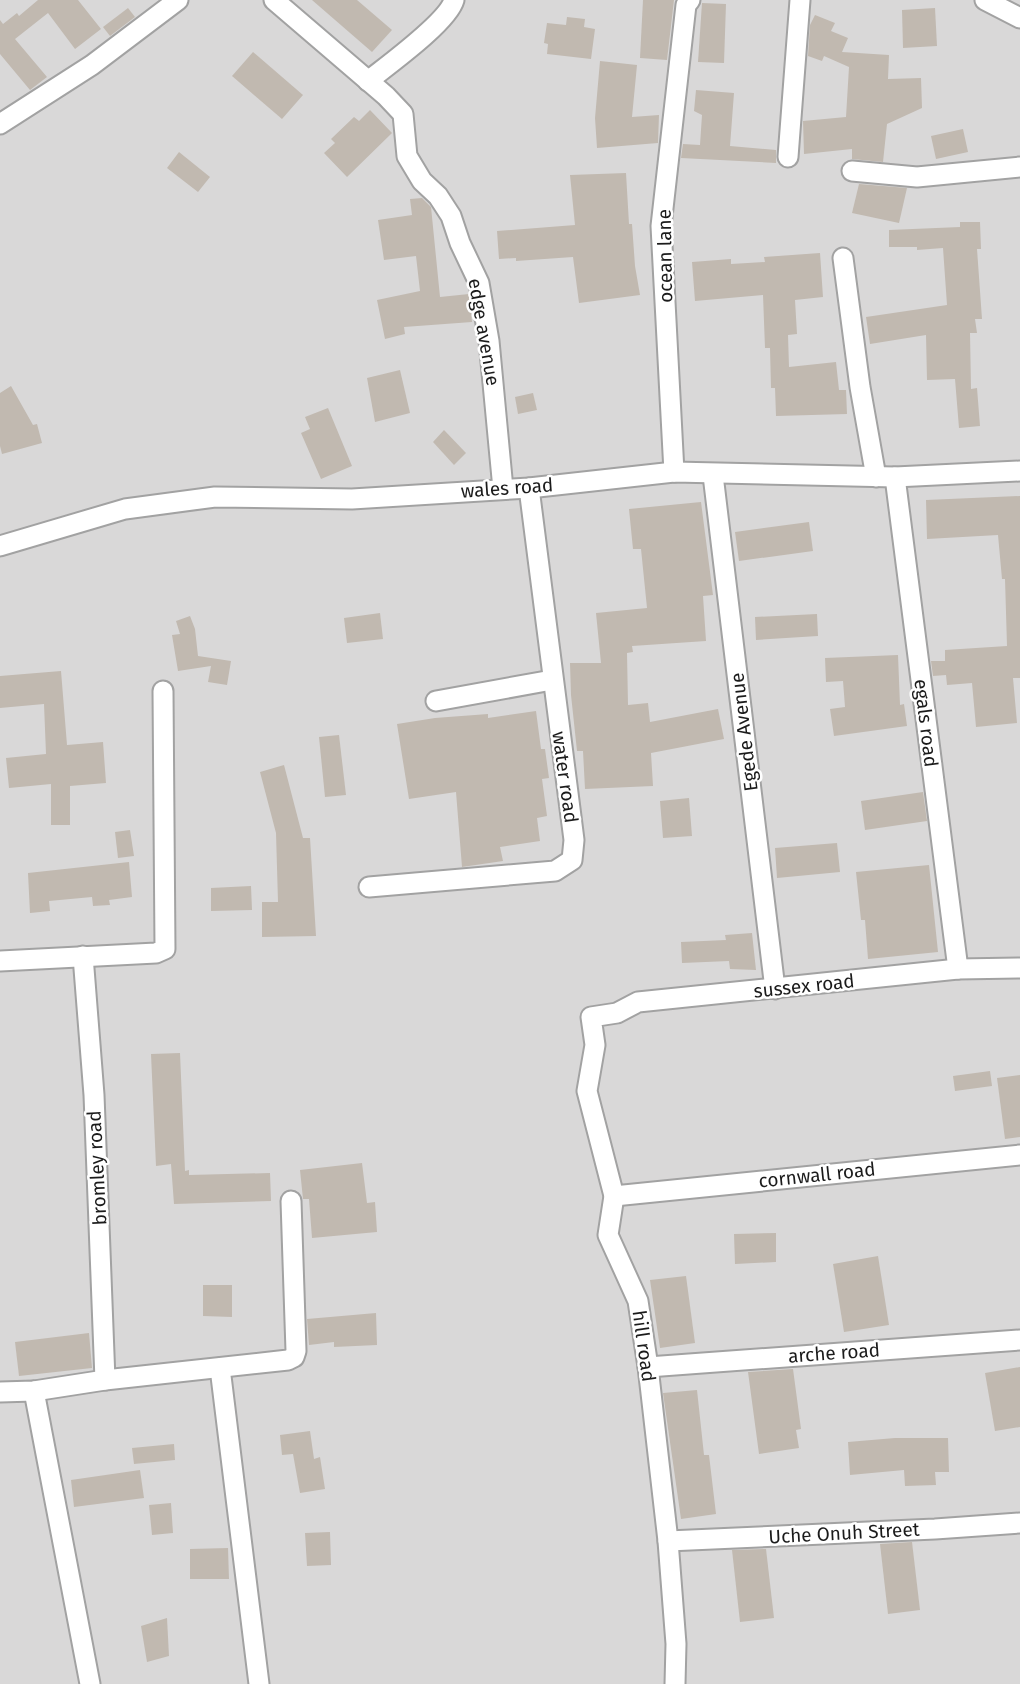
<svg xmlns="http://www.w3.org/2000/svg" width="1020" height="1684" font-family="'Fira Sans',sans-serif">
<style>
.residential{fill:#d9d8d8}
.building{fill:#c1b9b0}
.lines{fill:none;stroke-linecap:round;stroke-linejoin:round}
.minor-casing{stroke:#a2a2a2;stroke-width:23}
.minor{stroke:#fff;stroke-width:19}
.labels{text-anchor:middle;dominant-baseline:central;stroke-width:5;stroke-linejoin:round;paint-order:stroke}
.street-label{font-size:19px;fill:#1b1b1b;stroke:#fff}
</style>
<rect width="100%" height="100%" fill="#edeae0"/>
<!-- residential -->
<rect class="residential" x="0" y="0" width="1020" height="1684"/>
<!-- building -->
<g class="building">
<path d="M38,0h40l23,29 -26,20 -27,-36 -33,26 32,38 -17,13 -30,-36v-34l3,4 14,-11 2,3z"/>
<path d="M312,0h45l35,30 -20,22z"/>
<path d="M643,0h31l-7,60 -27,-2z"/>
<path d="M702,3l24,1 -2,59 -26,-1z"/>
<path d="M128,8l7,9 -25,19 -7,-9z"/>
<path d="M935,8l2,38 -34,2 -1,-38z"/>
<path d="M815,15l20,8 -4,8 17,7 -6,14 47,3 -1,24 33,-1 1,30 -35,16 -4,38 -31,-3v-10l-48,5 -1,-33 43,-4 3,-50 -25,-11 -2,5 -14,-5 2,-31z"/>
<path d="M567,17l18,2 -1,8 11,2 -4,30 -44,-5 1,-10 -4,-1 3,-20 19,2z"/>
<path d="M253,52l50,43 -21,24 -50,-43z"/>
<path d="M600,61l37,4 -5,52 27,-2 -1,28 -61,5 -2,-30z"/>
<path d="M696,90l38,3 -4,53 46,4v13l-95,-5 2,-14 17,1 2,-30 -8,-4z"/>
<path d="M370,110l22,23 -45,44 -23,-24 11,-10 -4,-4 23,-22 5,4z"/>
<path d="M963,129l5,23 -32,7 -5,-23z"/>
<path d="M179,152l31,25 -12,15 -31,-24z"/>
<path d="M626,173l3,51h3l3,42 5,29 -61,8 -6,-46 -57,4v-3l-17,1 -2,-28 78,-6 -5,-50z"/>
<path d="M859,184l48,4 -8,35 -47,-10z"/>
<path d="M422,198l9,9 9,90 29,-3 3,28 -68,5 1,7 -20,5 -8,-39 43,-9 -4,-35 -32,4 -6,-40 34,-5 -2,-16z"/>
<path d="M960,222h20l1,27h-4l5,70h-7l2,14h-7l1,56 6,-1 3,38 -21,2 -4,-49 -28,1 -1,-45 -56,9 -4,-27 81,-12 -4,-57 -26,2v-3h-28v-17l71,-3z"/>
<path d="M820,253l3,44 -28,3 2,34 -9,1 1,32 47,-5 3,28h7l1,24 -71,2 -1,-28h-4l-1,-40h-5l-2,-53 -68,6 -3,-39 39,-3v5l34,-2 -1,-5z"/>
<path d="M400,370l10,43 -35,9 -8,-44z"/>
<path d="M11,386l22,39 4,-1 5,19 -40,11 -2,-8v-53z"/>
<path d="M533,393l4,17 -19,4 -3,-17z"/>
<path d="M328,408l24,58 -31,13 -20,-46 9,-4 -5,-12z"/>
<path d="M444,430l22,23 -12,12 -21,-23z"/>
<path d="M1020,496v182h-7l4,45 -41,4 -4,-44 -25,2 -1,-10 -13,1 -2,-15h14v-11l62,-4 -2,-67h-3l-4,-44 -71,4 -1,-39z"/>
<path d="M701,502l12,93 -10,1 3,45 -74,5 1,6 -6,1 1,52 20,-2 2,19 68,-13 6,30 -73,14 2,33 -68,3 -2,-38h-6l-6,-56 -1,-32h31l-5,-50 51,-5 -6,-59h-8l-4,-40z"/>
<path d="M809,522l4,29 -74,10 -4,-29z"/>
<path d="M380,613l3,26 -36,4 -3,-25z"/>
<path d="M817,614l1,22 -62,4 -1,-23z"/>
<path d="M190,616l5,13 3,27 33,5 -4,24 -19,-3 3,-16 -33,5 -6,-36 8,-1 -4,-13z"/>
<path d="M898,655l2,50 4,-1 3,22 -73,10 -4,-27 15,-2 -2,-26 -17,1 -1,-24z"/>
<path d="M61,671l6,74 36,-3 3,41 -36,3v39h-19v-41l-42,4 -3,-30 40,-4 -2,-50 -44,4v-32z"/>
<path d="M536,711l5,38h4l4,29 -7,1 5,37 -10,2 3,23 -40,6 3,14 -41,6 -6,-75 -47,7 -12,-75 38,-6 53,-4v4z"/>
<path d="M339,735l7,60 -21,2 -6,-60z"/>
<path d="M284,765l19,73h7l6,98 -54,1v-35h16l-2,-69 -16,-61z"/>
<path d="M923,792l4,29 -62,9 -4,-29z"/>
<path d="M689,798l3,38 -29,2 -3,-37z"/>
<path d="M130,830l4,26 -16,2 -3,-26z"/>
<path d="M837,843l3,29 -63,6 -2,-30z"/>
<path d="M129,862l3,35 -23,3 1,5 -17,1 -1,-9 -43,4 1,10 -20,2 -2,-40z"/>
<path d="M929,865l9,87 -70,7 -3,-39h-4l-5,-48z"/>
<path d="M251,886l1,24 -41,1v-23z"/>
<path d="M752,933l4,37 -26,-1 -1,-8 -47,2 -1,-21 45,-2 -1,-5z"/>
<path d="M180,1053l5,118 4,-1v5l81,-2 1,28 -97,3 -3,-40 -15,2 -5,-112z"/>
<path d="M990,1071l2,15 -37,5 -2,-15z"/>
<path d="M1020,1075v62l-15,2 -8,-61z"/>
<path d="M362,1163l5,40 8,-1 2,30 -65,6 -3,-39h-6l-3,-29z"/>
<path d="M776,1233v29l-41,2 -1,-30z"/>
<path d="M878,1256l11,69 -45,7 -11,-68z"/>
<path d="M686,1276l9,67 -35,5 -10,-68z"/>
<path d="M203,1285h29v32l-29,-1z"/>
<path d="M376,1313l1,32 -43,2v-5l-25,3 -2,-26z"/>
<path d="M89,1333l3,35 -73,8 -4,-34z"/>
<path d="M1020,1367v60l-25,4 -10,-58z"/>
<path d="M793,1369l8,60 -5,1 3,18 -40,6 -11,-82z"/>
<path d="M697,1390l7,65h5l7,59 -35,5 -18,-126z"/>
<path d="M310,1431l4,28 6,-2 5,32 -25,4 -7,-39 -11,1 -2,-20z"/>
<path d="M895,1438h53l1,34h-14l1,13 -31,1 -1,-16 -54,5 -2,-33z"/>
<path d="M174,1444l1,16 -41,4 -2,-16z"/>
<path d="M140,1470l4,28 -70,9 -3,-27z"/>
<path d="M171,1503l2,30 -21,2 -3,-30z"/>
<path d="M330,1532l1,33 -24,1 -2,-33z"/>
<path d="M912,1542l8,68 -32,4 -8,-70z"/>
<path d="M228,1548l1,31h-39v-30z"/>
<path d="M766,1549l8,69 -34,4 -8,-72z"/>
<path d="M167,1618l2,38 -22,6 -6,-36z"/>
</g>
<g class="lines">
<!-- minor casing -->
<g class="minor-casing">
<g id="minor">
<path d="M274,0l112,96 17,18 4,42 15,25 16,15 13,20 9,27 19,40 10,58 14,148"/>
<path d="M985,0l35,18"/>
<path d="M368,81c20,-16 80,-59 86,-81"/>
<path d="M0,124l92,-59 86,-65"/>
<path d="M788,157l12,-157"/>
<path d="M852,171l65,6 103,-10"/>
<path d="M843,258l17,129 16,90"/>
<path d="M674,472l-13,-246 25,-221 4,-5"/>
<path d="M713,475l62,514"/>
<path d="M895,477l63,492"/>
<path d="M0,546l125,-37 90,-12 137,2 177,-11 145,-16 221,5 125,-6"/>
<path d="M436,701l116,-21"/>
<path d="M369,887l186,-16 17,-11 2,-20 -45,-352"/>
<path d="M83,956l11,139 11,285"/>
<path d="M0,961l156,-8 9,-4 -2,-258"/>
<path d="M614,1196l406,-41"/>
<path d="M648,1367l372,-27"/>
<path d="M220,1368l39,316"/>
<path d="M34,1391l56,293"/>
<path d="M0,1392l34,-1 71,-11 183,-20 6,-3 2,-6 -5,-150"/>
<path d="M668,1541l267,-12 85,-6"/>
<path d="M675,1684l1,-40 -8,-103 -20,-174 -10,-66 -30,-66 6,-39 -27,-105 8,-46 -4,-28 26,-4 21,-11 320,-33 62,-1"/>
</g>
</g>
<!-- minor -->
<use href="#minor" class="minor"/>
</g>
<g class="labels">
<!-- street labels -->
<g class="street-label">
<text transform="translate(665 256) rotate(-91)">ocean lane</text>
<text transform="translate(484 332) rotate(80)">edge avenue</text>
<text transform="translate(507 488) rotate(-4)">wales road</text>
<text transform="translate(926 723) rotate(83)">egals road</text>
<text transform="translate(744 732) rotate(-97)">Egede Avenue</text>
<text transform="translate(565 777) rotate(82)">water road</text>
<text transform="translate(804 986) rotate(-6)">sussex road</text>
<text transform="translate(97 1168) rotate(-93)">bromley road</text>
<text transform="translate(817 1175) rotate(-6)">cornwall road</text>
<text transform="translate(644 1346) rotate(82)">hill road</text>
<text transform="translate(834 1353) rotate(-4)">arche road</text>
<text transform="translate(844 1533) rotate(-3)">Uche Onuh Street</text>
</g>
</g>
</svg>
